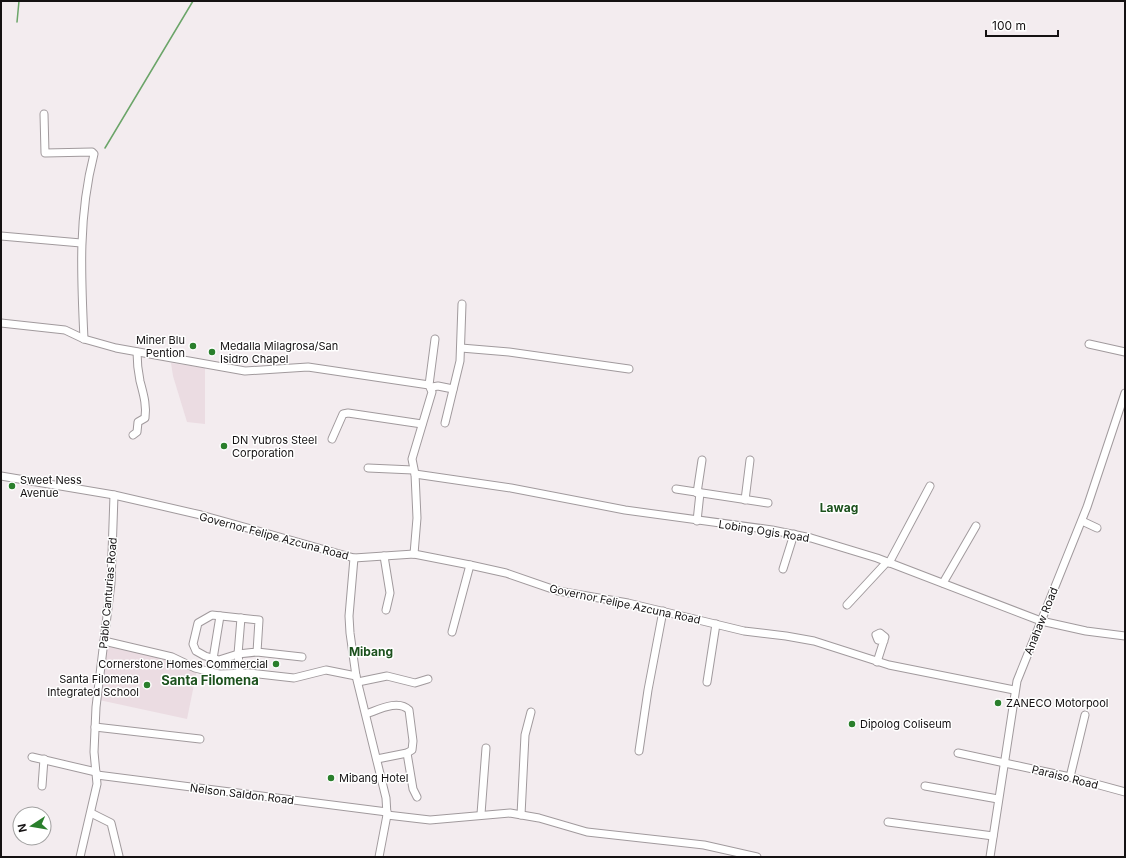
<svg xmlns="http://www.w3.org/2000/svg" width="1126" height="858" font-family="Inter,sans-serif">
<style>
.built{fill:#ebdce2}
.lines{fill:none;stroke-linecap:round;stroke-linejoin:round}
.stream{stroke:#6ba569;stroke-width:1.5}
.minor-casing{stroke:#a19a9d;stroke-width:9}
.minor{stroke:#fff;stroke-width:7}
.poi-dot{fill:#2a7f2c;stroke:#fff;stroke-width:1.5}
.labels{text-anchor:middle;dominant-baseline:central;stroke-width:3;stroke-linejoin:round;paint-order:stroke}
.poi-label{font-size:11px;fill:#141112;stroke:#fff;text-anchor:start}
.street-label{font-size:11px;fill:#141112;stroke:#fff}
.neighbourhood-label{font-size:12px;font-weight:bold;fill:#1c511d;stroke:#fff}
.quarter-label{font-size:13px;font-weight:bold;fill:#1c511d;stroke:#fff}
</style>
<rect width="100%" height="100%" fill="#f3ecef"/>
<!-- built -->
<g class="built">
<path d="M171,363l34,5v56l-18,-2 -14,-46z"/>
<path d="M106,644l47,10 44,16 -10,49 -88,-19z"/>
</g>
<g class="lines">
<!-- stream -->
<g class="stream">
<path d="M17,22l2,-21"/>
<path d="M105,148l88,-147"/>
</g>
<!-- minor casing -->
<g class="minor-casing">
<g id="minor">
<path d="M44,114l1,39 47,-1 2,2c-16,62 -13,122 -10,185"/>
<path d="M1,236l80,7"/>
<path d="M1,323l64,7 19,9 32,9 129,23 63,-4 121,18 3,7 -20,67 3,15 2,44 -3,36"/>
<path d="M1089,344l36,8"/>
<path d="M461,348l48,4 120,17"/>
<path d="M429,385l6,-46"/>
<path d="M432,387l6,-1 15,3"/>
<path d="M445,423l15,-62 2,-57"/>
<path d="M133,435l4,-3 1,-10 7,-4c2,-13 -2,-25 -5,-37 -2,-10 -3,-19 -3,-29"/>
<path d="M332,439l11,-25 5,-1 74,11"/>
<path d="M368,468l45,2"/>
<path d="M415,474l96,14 114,22 147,20 39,8 66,20 164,63 45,10 39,5"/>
<path d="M1,476l113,19 87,20 153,43 60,-4 56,11 36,8 52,18 70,12 116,28 42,5 28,5 75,24 125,25"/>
<path d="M676,489l92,14"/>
<path d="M697,493l5,-33"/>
<path d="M745,500l5,-40"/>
<path d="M697,521l3,-28"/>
<path d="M1082,521l15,7"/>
<path d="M384,556l6,37 -4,17"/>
<path d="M354,558l-5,58 1,17 6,43 30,122 1,17 -8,42"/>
<path d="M889,563l41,-77"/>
<path d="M783,569l11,-35"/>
<path d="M943,583l33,-57"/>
<path d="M847,605l39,-42"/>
<path d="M452,632l18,-67"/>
<path d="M104,641l68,16 23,11 24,6 31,-1 44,5 32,-8 30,6"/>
<path d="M257,652l2,-32 -47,-5 -14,8 -5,21 3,7 9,5 14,4 19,-6 19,-2 45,5"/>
<path d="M213,659l7,-43"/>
<path d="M877,662l8,-25 -5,-4 -4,2 2,5 6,1"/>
<path d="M240,673l-2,-19 3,-36"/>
<path d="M358,682l29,-6 28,7 13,-4"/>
<path d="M707,682l9,-58"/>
<path d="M366,714c12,-4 32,-15 43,-4l4,31 -1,9 -5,3 -30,6"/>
<path d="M95,727l105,12"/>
<path d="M639,751l9,-61 15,-79"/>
<path d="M407,753l6,36 4,8"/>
<path d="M958,753l112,24 55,15"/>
<path d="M32,757l64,15"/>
<path d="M97,775l290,37"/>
<path d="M1070,777l15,-62"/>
<path d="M42,786l2,-27"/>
<path d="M925,786l73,13"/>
<path d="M91,813l20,10 8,33"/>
<path d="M481,814l5,-66"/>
<path d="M387,815l43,5 80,-7 29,5 48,14 117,13 53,12"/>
<path d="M521,815l4,-80 6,-23"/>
<path d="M888,822l105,14"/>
<path d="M80,857l17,-73 -3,-32 2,-45 15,-124 3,-88"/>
<path d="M990,857l27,-176 70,-174 38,-114"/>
</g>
</g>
<!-- minor -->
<use href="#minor" class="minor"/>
</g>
<!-- markers -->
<g class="poi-dot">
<circle cx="193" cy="346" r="4"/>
<circle cx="212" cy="352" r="4"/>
<circle cx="224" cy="446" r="4"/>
<circle cx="12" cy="486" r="4"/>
<circle cx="276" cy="664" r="4"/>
<circle cx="147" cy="685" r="4"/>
<circle cx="998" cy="703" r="4"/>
<circle cx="852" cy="724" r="4"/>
<circle cx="331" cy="778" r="4"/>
</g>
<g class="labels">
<!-- poi labels -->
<g class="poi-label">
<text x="185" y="340" text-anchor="end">Miner Blu<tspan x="185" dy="13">Pention</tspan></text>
<text x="220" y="346">Medalla Milagrosa/San<tspan x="220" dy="13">Isidro Chapel</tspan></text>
<text x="232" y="440">DN Yubros Steel<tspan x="232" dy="13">Corporation</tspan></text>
<text x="20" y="480">Sweet Ness<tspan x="20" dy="13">Avenue</tspan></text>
<text x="268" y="664" text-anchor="end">Cornerstone Homes Commercial</text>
<text x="139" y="679" text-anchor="end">Santa Filomena<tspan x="139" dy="13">Integrated School</tspan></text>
<text x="1006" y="703">ZANECO Motorpool</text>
<text x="860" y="724">Dipolog Coliseum</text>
<text x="339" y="778">Mibang Hotel</text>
</g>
<!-- street labels -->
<g class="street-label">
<text transform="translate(764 531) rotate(9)">Lobing Ogis Road</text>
<text transform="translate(274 536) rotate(15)">Governor Felipe Azcuna Road</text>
<text transform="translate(108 593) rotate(-85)">Pablo Canturias Road</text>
<text transform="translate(625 604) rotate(12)">Governor Felipe Azcuna Road</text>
<text transform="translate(1041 621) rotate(-68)">Anahaw Road</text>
<text transform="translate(1065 777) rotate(14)">Paraiso Road</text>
<text transform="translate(242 794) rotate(7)">Nelson Saldon Road</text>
</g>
<!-- neighbourhood labels -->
<g class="neighbourhood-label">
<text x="839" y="507">Lawag</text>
<text x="371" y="651">Mibang</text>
</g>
<!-- quarter labels -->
<g class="quarter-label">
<text x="210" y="680">Santa Filomena</text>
</g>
</g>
<!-- border -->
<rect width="1126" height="858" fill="none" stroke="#141112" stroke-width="4"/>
<!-- north arrow -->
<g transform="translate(32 826) rotate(258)"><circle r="19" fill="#ffffff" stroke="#a1a0a0"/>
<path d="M0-3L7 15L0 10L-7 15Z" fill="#2a7f2c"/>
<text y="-6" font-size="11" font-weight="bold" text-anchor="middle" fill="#141112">N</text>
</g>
<!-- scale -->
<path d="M986 30v6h72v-6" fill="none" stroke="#141112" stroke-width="2"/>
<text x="992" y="30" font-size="12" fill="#141112" stroke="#ffffff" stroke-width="3" paint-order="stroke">100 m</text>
</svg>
